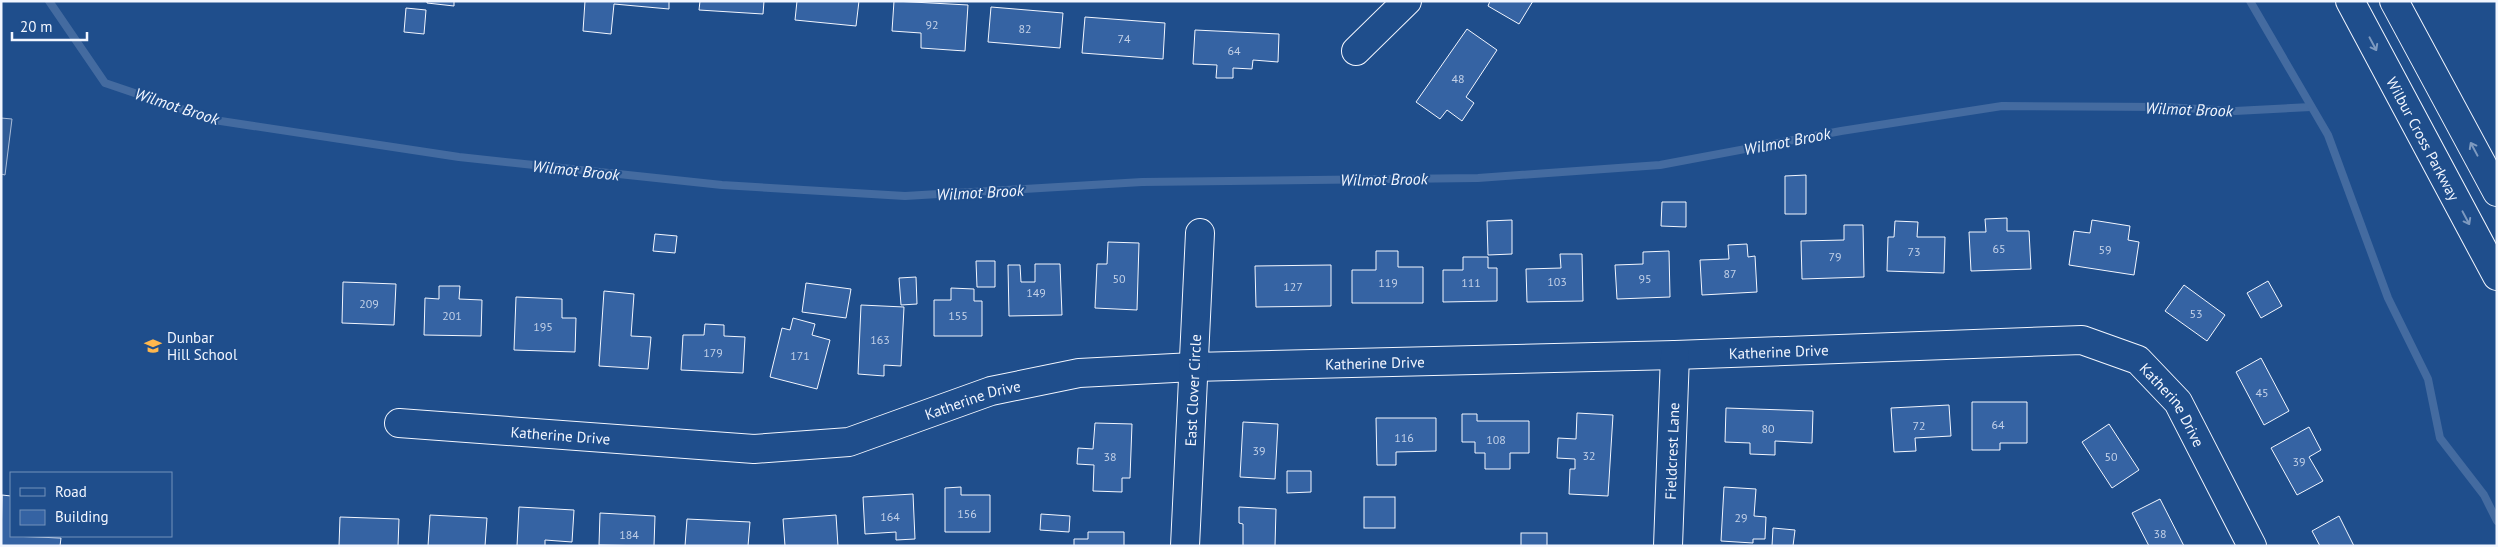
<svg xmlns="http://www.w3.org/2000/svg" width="2498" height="547" font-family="'PT Sans',sans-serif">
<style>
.built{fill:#305b95;stroke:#a8bbd7}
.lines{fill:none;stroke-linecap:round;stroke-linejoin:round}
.stream{stroke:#446ba0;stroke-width:8}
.building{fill:#3563a3;stroke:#f2f6ff}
.minor-casing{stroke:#f2f6ff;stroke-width:30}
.highway-casing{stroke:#f2f6ff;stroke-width:30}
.minor{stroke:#1f4e8c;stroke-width:28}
.highway{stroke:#1f4e8c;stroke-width:28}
.oneway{stroke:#7e9ac0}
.labels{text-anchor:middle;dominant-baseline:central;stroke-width:4;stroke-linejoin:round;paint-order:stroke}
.number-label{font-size:12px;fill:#c3d1e8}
.street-label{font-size:15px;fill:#f2f6ff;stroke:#1f4e8c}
.poi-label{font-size:15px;fill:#f2f6ff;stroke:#1f4e8c;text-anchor:start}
.water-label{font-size:16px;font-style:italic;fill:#f2f6ff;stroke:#1f4e8c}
</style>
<rect width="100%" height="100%" fill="#1f4e8c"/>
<!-- built -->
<path class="built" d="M1,118l11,1 -7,56 -4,-1z"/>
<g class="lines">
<!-- stream -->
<g class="stream">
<path d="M49,1l56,82 109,37 245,37 263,28 183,11 237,-14 336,-4 182,-13 181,-34 161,-25 163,1 70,4 76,-4"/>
<path d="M2250,1l78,134 60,163 40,81 12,59 44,57 13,26"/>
</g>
</g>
<!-- building -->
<g class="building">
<path d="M427,1h27v5l-27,-3z"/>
<path d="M585,1h84v8l-55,-5 -3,30 -28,-3z"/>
<path d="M700,1h64l-1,13 -64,-4z"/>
<path d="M797,1h62l-3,25 -61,-6z"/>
<path d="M894,1l74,4 -3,46 -44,-3v-15l-29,-2z"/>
<path d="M1490,1h43l-14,23 -31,-18z"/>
<path d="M991,7l72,6 -3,35 -72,-6z"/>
<path d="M406,8l20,2 -2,24 -20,-2z"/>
<path d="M1085,17l80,6 -2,36 -81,-6z"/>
<path d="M1467,29l30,21 -31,47 8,6 -12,18 -15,-11 -7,9 -24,-17z"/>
<path d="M1195,30l84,4 -1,28 -25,-2 -1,9 -19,-1v10h-17l1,-13 -24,-1z"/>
<path d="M1806,175v39h-21v-38z"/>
<path d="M1662,202h24v25l-25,-1z"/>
<path d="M2007,218v13h22l2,38 -60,2 -2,-39h17l-1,-13z"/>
<path d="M1512,220v34l-24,1 -1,-34z"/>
<path d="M2092,220l38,6 -2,14 11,2 -5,33 -65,-10 5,-34 16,2z"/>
<path d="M1895,221l23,1 -1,15h28l-1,36 -57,-2 1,-34h6z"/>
<path d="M1844,225h19l1,52 -62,2 -1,-38 43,-1z"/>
<path d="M655,234l22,2 -2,17 -22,-2z"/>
<path d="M1108,242l31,1 -2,67 -42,-2 2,-44h10z"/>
<path d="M1747,244l1,13 7,-1 2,36 -55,3 -2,-35 29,-1 -1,-14z"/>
<path d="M1376,251h22v16h25v36h-71v-33h24z"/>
<path d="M1669,251l1,46 -53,2 -2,-34 28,-1v-12z"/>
<path d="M1560,254h22l1,47 -56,1 -1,-33 35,-1z"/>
<path d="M1463,257h25v11h9v33l-54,1v-32h20z"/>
<path d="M976,261h19v26h-18z"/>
<path d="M1035,264h25l2,51 -53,1 -1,-51h12l1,17h14z"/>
<path d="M1331,265v41l-75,1 -1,-41z"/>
<path d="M916,277l1,27 -16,1 -2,-27z"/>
<path d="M2268,281l14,25 -21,12 -14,-25z"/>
<path d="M343,282l53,2 -2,41 -52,-2z"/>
<path d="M806,283l45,6 -5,29 -44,-6z"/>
<path d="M2184,285l41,30 -18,26 -42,-30z"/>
<path d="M439,286h21l-1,13 23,1 -1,36 -57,-1 1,-37 14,1z"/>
<path d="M951,288l23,1v12h8v35h-48v-36h17z"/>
<path d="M604,291l30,3 -3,42 20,1 -3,32 -49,-3z"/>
<path d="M516,297l46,2v19h14l-1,34 -61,-2z"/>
<path d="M861,305l43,2 -3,59 -17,-1v11l-26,-2z"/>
<path d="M793,318l22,6 -3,11 18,5 -13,49 -47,-12 12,-49 8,2z"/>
<path d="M705,324l19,1v11l21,1 -2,36 -62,-3 2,-35h21z"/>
<path d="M2261,358l28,53 -25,14 -28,-53z"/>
<path d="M1972,402h55v41h-27v7h-28z"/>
<path d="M1949,405l2,31 -36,2 1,13 -22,1 -3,-44z"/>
<path d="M1726,408l87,3 -1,32 -37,-2v14l-25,-1v-11l-25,-1z"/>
<path d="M1577,413l36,2 -5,81 -39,-2 1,-25h5v-10l-18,-1 1,-20 18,1z"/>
<path d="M1462,414h15v7h52v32h-19v16h-25v-16h-10v-11h-13z"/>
<path d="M1376,418h60v33l-40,1v13h-19z"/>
<path d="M1243,422l35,2 -3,55 -35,-2z"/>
<path d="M1095,423l37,1 -2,54h-8v14l-29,-1 1,-26 -17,-1 1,-16 15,1z"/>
<path d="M2109,424l30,46 -27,18 -30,-46z"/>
<path d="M2309,427l12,23 -12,7 14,24 -26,14 -26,-47z"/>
<path d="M1287,471h24v21l-24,1z"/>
<path d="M961,487v8h29v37h-45v-44z"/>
<path d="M1724,487l32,2 -2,27 12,1 -1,22h-12v4l-32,-2z"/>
<path d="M913,494l2,45 -19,1v-8l-31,2 -2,-37z"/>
<path d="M2,495l9,1v40l50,2 -1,8h-59z"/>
<rect x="1364" y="497" width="31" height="31"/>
<path d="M2160,499l24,47h-35l-17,-33z"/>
<path d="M519,507l55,3 -2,32 -27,-2v6h-28z"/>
<path d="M1239,507l37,2 -1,37h-32v-22l-4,-1z"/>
<path d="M600,513l55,3 -1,30 -55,-1z"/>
<path d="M1041,514l29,2 -1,16 -29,-2z"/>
<path d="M430,515l57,3 -2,28h-57z"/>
<path d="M836,515l2,31h-53l-2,-27z"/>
<path d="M2339,516l15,30h-34l-8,-15z"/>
<path d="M340,517l59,2 -1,27h-59z"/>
<path d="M687,519l63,3 -2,24h-63z"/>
<path d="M1773,528l22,2 -2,16h-21z"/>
<path d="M1088,532h36v14h-50v-7h14z"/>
<rect x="1521" y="533" width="26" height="13"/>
</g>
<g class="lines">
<!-- minor casing -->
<g class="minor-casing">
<g id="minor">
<path d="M1356,51l51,-50"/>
<path id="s1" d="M399,423l355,26 95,-7 142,-51 88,-18 114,-6 482,-12 407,-15 56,20 40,42 74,144"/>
<path id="s2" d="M1185,546l15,-313"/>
<path id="s3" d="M1668,546l7,-191"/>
</g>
</g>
<!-- highway casing -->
<g class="highway-casing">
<g id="highway">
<path id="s4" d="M2350,1l147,275"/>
<path d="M2394,1l103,191"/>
</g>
</g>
<!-- minor -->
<use href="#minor" class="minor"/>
<!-- highway -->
<use href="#highway" class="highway"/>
</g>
<!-- one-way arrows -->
<defs><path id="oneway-shaft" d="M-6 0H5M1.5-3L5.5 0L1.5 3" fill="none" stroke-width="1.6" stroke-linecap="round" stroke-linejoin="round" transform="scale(1.25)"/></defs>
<g class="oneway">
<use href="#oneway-shaft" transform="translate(2373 44) rotate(62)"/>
<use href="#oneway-shaft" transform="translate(2474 149) rotate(-118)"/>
<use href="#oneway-shaft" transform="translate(2466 218) rotate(62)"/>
</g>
<!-- icons -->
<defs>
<g id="school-bare" transform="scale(1.35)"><path d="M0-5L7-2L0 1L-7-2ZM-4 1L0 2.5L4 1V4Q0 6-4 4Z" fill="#ffb74d" stroke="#1f4e8c" stroke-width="2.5" paint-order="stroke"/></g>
</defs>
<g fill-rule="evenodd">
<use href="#school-bare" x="153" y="346"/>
</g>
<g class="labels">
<!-- number labels -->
<g class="number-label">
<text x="932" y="24">92</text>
<text x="1025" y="28">82</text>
<text x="1124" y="38">74</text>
<text x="1234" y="50">64</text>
<text x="1458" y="78">48</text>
<text x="1999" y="248">65</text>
<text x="2105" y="249">59</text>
<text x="1914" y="251">73</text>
<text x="1835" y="256">79</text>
<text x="1730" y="273">87</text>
<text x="1119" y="278">50</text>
<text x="1645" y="278">95</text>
<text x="1557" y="281">103</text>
<text x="1388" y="282">119</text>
<text x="1471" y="282">111</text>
<text x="1293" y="286">127</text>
<text x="1036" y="292">149</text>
<text x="369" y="303">209</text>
<text x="2196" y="313">53</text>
<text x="452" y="315">201</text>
<text x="958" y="315">155</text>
<text x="543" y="326">195</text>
<text x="880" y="339">163</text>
<text x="713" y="352">179</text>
<text x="800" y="355">171</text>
<text x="2262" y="392">45</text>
<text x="1998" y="424">64</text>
<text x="1919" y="425">72</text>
<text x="1768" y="428">80</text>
<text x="1404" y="437">116</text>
<text x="1496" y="439">108</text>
<text x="1259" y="450">39</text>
<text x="1589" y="455">32</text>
<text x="1110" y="456">38</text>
<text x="2111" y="456">50</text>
<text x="2299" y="461">39</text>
<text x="967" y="513">156</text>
<text x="890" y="516">164</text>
<text x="1741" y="517">29</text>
<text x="2160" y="533">38</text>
<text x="629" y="534">184</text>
</g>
<!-- street labels -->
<g class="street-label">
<text stroke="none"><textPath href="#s4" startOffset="156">Wilbur Cross Parkway</textPath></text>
<text stroke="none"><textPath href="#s1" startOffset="1392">Katherine Drive</textPath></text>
<text stroke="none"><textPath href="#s1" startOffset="988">Katherine Drive</textPath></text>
<text stroke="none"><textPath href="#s2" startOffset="156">East Clover Circle</textPath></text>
<text stroke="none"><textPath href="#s1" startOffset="582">Katherine Drive</textPath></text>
<text stroke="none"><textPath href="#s1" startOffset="1812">Katherine Drive</textPath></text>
<text stroke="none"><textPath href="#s1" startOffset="162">Katherine Drive</textPath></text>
<text stroke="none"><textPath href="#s3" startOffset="95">Fieldcrest Lane</textPath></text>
</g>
<!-- poi labels -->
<g class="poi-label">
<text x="167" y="337">Dunbar<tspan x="167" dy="17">Hill School</tspan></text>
</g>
<!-- water labels -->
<g class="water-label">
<text transform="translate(177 106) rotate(18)">Wilmot Brook</text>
<text transform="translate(2189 109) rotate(2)">Wilmot Brook</text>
<text transform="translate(1787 141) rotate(-11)">Wilmot Brook</text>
<text transform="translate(576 170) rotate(6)">Wilmot Brook</text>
<text transform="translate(1384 179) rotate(-1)">Wilmot Brook</text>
<text transform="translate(980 192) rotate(-3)">Wilmot Brook</text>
</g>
</g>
<!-- border -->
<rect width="2498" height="547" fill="none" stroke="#f2f6ff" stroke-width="5"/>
<!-- legend -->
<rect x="10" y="472" width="162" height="65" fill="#1f4e8c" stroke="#7391ba"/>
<rect x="20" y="488" width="25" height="8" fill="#1f4e8c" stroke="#7391ba"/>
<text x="55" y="497" font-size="15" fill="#f2f6ff">Road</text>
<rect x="20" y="510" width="25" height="15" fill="#3563a3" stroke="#7391ba"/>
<text x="55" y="522" font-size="15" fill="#f2f6ff">Building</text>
<!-- scale -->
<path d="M12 32v8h75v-8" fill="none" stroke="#f2f6ff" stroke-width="2.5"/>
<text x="20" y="32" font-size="15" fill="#f2f6ff" stroke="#1f4e8c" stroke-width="4" paint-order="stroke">20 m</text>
</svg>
